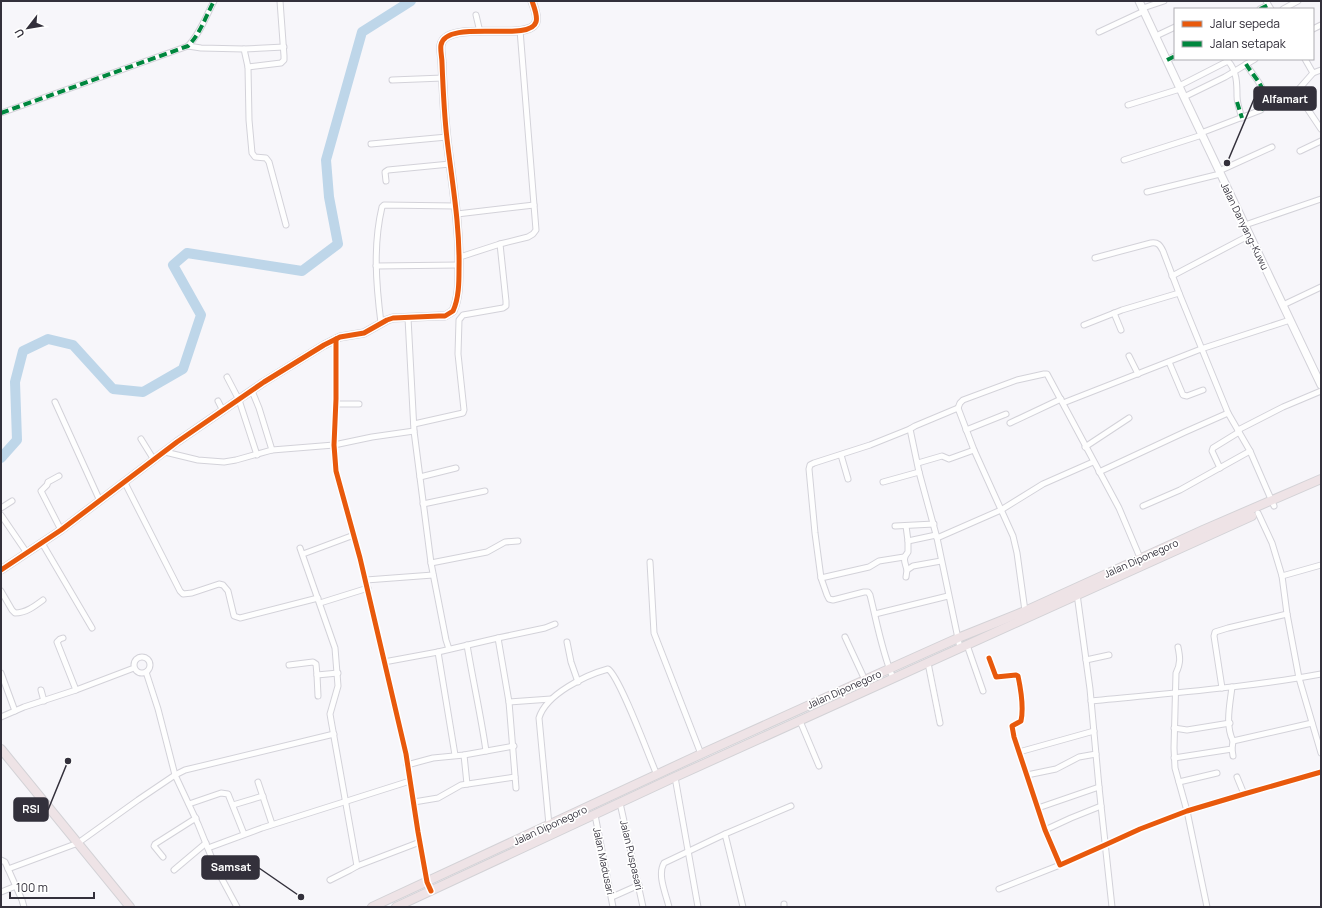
<svg xmlns="http://www.w3.org/2000/svg" width="1322" height="908" font-family="Manrope,sans-serif">
<style>
.lines{fill:none;stroke-linecap:round;stroke-linejoin:round}
.river{stroke:#bed6e9;stroke-width:10}
.street-casing{stroke:#d3d2d9;stroke-width:7}
.secondary-casing{stroke:#d3d2d9;stroke-width:9}
.primary-casing{stroke:#d3d2d6;stroke-width:10}
.street{stroke:#fefefe;stroke-width:5}
.secondary{stroke:#fefefe;stroke-width:7}
.primary{stroke:#eee3e6;stroke-width:8}
.quiet{stroke:#00873e;stroke-width:4;stroke-dasharray:8 4;stroke-linecap:butt}
.cycleway-casing{stroke:#fff;stroke-width:8}
.cycleway{stroke:#e8590c;stroke-width:5}
.labels{text-anchor:middle;dominant-baseline:central;stroke-width:3.5;stroke-linejoin:round;paint-order:stroke}
.street-label{font-size:10px;fill:#33303b;stroke:#fff}
.leader{fill:none;stroke:#33303b;stroke-width:1.5}
.callout-dot{fill:#33303b;stroke:#fff;stroke-width:1.5}
.callout{fill:#33303b;stroke:#33303b;stroke-width:1.5}
.callout-label{font-size:11px;text-anchor:middle;font-weight:bold;fill:#fff}
</style>
<rect width="100%" height="100%" fill="#f7f6fa"/>
<g class="lines">
<!-- river -->
<path class="river" d="M1,458l16,-18 -2,-58 8,-31 25,-12 25,6 40,44 30,3 40,-23 18,-54 -28,-50 14,-12 115,18 36,-27 -9,-47 -3,-37 36,-128 49,-31"/>
<!-- street casing -->
<g class="street-casing">
<g id="street">
<path d="M1266,1l5,8"/>
<path d="M1143,8l21,-7"/>
<path d="M1260,9l8,-4"/>
<path d="M1283,9l15,-8"/>
<path d="M476,15l4,17"/>
<path d="M1313,29l8,-4"/>
<path d="M1099,32l45,-21"/>
<path d="M1156,36l19,-9"/>
<path d="M188,46l13,2 43,1 4,18 33,-4 3,-3v-4l-4,-55"/>
<path d="M244,49l40,-2"/>
<path d="M1305,59l8,14 -15,17 -1,3 24,36"/>
<path d="M1167,60l8,-4"/>
<path d="M248,67l1,53 3,33 3,4 11,1 3,4 17,63"/>
<path d="M1313,73l8,-3"/>
<path d="M392,80l51,-2"/>
<path d="M1179,86l49,-25c9,10 9,23 9,35 0,8 3,15 5,22"/>
<path d="M1184,97l41,-20 30,-18"/>
<path d="M1128,105l52,-16"/>
<path d="M1,113l187,-67c12,-12 18,-30 26,-45"/>
<path d="M1201,133l60,-23c12,-17 -7,-32 -15,-46"/>
<path d="M371,144l76,-7"/>
<path d="M1300,151l21,-10"/>
<path d="M1124,160l78,-25"/>
<path d="M1219,171l53,-24"/>
<path d="M386,181l-1,-9 3,-2 62,-6"/>
<path d="M1147,192l73,-18"/>
<path d="M457,214l77,-9"/>
<path d="M1245,225l76,-26"/>
<path d="M460,257l40,-13 28,-7 5,-3 3,-4 -16,-200"/>
<path d="M1095,258l56,-15c7,-1 9,2 12,8l16,42 49,120 22,38 24,55"/>
<path d="M376,266l83,-1"/>
<path d="M1172,276l78,-41"/>
<path d="M1283,305l38,-18"/>
<path d="M1114,313l7,17"/>
<path d="M408,318l6,113 17,132 15,77 3,9"/>
<path d="M381,323c-5,-39 -8,-78 1,-116l2,-2 72,1"/>
<path d="M1084,325l38,-15 57,-17"/>
<path d="M336,339v60l-2,46 2,26 24,87 46,196 12,78 9,50 4,9"/>
<path d="M1129,356l9,18"/>
<path d="M1169,362l14,33 4,1 16,-6"/>
<path d="M227,377l12,23 18,55"/>
<path d="M252,391l7,17 13,42"/>
<path d="M218,401l5,10"/>
<path d="M55,402l45,99"/>
<path d="M1063,403l138,-54 89,-29"/>
<path d="M336,404h23"/>
<path d="M958,408l2,-5 3,-3 54,-20 27,-6h3l72,134 22,52"/>
<path d="M1010,423l51,-24"/>
<path d="M414,424l49,-11 1,-3 -6,-56 1,-34 4,-5 40,-7 3,-2v-5l-6,-57"/>
<path d="M966,430l40,-16"/>
<path d="M1238,430l45,-23 38,-16"/>
<path d="M141,439l13,21"/>
<path d="M1085,447l44,-29"/>
<path d="M165,452l33,8 26,2 12,-2 36,-10 62,-5 38,-8 42,-6"/>
<path d="M841,455l7,24"/>
<path d="M918,463l24,-7 7,3 25,-9"/>
<path d="M1220,468l-8,-17 1,-3 26,-16"/>
<path d="M1099,472l86,-40 43,-19"/>
<path d="M59,476l-11,6 -1,3 -6,6 20,39"/>
<path d="M420,477l36,-9"/>
<path d="M883,482l36,-10"/>
<path d="M125,483l55,108 3,3 9,-1 27,-9 4,1 5,6 6,25 6,2 78,-20"/>
<path d="M423,504l62,-13"/>
<path d="M1143,506l37,-16 70,-39"/>
<path d="M1,508l11,-7"/>
<path d="M1258,513l14,30 10,33 5,38 12,64 22,75"/>
<path d="M1,515l26,38"/>
<path d="M895,526l39,-2"/>
<path d="M906,526l2,15v11c-6,7 -3,10 -1,18"/>
<path d="M937,538l64,-28 42,-26 50,-22"/>
<path d="M908,541l28,-6"/>
<path d="M42,543l50,85"/>
<path d="M300,548l35,100 3,38 -8,28 1,6 26,146 -7,4 -20,10"/>
<path d="M303,554l51,-19"/>
<path d="M650,562l4,71 47,121"/>
<path d="M431,563l56,-11 18,-10 13,-1"/>
<path d="M1282,576l39,-11"/>
<path d="M906,577l1,-7 6,-4 28,-5"/>
<path d="M821,578l48,-11 10,-6 25,-4"/>
<path d="M366,580l67,-5"/>
<path d="M1,591l11,19 3,3c11,0 20,-7 28,-13"/>
<path d="M1077,594l13,95 9,98 13,120"/>
<path d="M320,603l48,-15"/>
<path d="M875,614l73,-18"/>
<path d="M845,637l20,43"/>
<path d="M567,642l4,20 7,20"/>
<path d="M467,645c6,36 14,71 19,106"/>
<path d="M967,645l16,46"/>
<path d="M1178,647c2,10 3,16 -2,26l-2,75 1,20 12,43 20,96"/>
<path d="M960,648l-23,-110 -18,-66 -9,-43 5,-3 43,-18 16,42 39,86 4,17 8,58"/>
<circle cx="142" cy="665" r="8"/>
<path d="M989,658l7,19 20,-2 2,1c3,14 6,31 3,45l-9,5 2,11 31,93 15,35 45,-20 35,-16 47,-18 57,-17 77,-22"/>
<path d="M1086,660l23,-5"/>
<path d="M384,662l54,-10"/>
<path d="M928,663l12,60"/>
<path d="M289,665l24,-3 3,2 1,11 21,-2"/>
<path d="M146,672l12,37 17,66 23,49 17,42 22,41"/>
<path d="M1,673l14,38"/>
<path d="M317,675l1,21"/>
<path d="M893,678c-11,-26 -16,-55 -23,-83l-2,-3h-4l-31,8 -4,-1 -2,-4 -6,-17 -6,-45 -6,-64 1,-4 4,-2 56,-18 40,-16"/>
<path d="M1232,687c-2,17 -7,38 1,54l79,-18"/>
<path d="M1222,688l-8,-52 1,-4 13,-4 59,-14"/>
<path d="M41,690l3,11"/>
<path d="M76,690l58,-22"/>
<path d="M551,699l-42,3 -11,-64 47,-10 10,-4"/>
<path d="M1091,701c77,-8 154,-13 230,-27"/>
<path d="M509,702l7,86"/>
<path d="M1,717l23,-10 52,-17 -19,-48 3,-3 3,-1"/>
<path d="M800,721l19,45"/>
<path d="M1174,728l13,2 43,-7"/>
<path d="M1232,749l1,7"/>
<path d="M1019,752l75,-21"/>
<path d="M455,755l-17,-103 60,-14"/>
<path d="M464,755l3,29"/>
<path d="M1174,758l58,-9 1,-8"/>
<path d="M407,765l26,-7 31,-3 50,-9"/>
<path d="M1027,775l29,-6 23,-12 17,-3"/>
<path d="M675,777l23,130"/>
<path d="M1237,777l7,17"/>
<path d="M258,782l14,42"/>
<path d="M1179,782l38,-9"/>
<path d="M414,802l24,-4 23,-13 54,-8"/>
<path d="M620,803l23,104"/>
<path d="M189,804l32,-11 7,1 16,40"/>
<path d="M233,805l30,-9"/>
<path d="M1038,808l61,-21"/>
<path d="M595,815l18,92"/>
<path d="M549,825l-10,-107c7,-24 47,-43 69,-49 12,8 41,88 49,106"/>
<path d="M1045,830l26,-12 30,-12"/>
<path d="M725,834l66,-28"/>
<path d="M208,848l54,-20 148,-47"/>
<path d="M163,857l-9,-11 1,-2 41,-26"/>
<path d="M1,860l4,2 17,38 2,7"/>
<path d="M357,866l63,-24"/>
<path d="M8,869l70,-26 60,-43 37,-25 10,-5 149,-36"/>
<path d="M174,870l32,-27"/>
<path d="M999,889l61,-24"/>
<path d="M1,892l15,-6"/>
<path d="M612,897l27,-12"/>
<path d="M784,904v3"/>
<path d="M669,907c-3,-13 -12,-32 -5,-44l61,-29 18,73"/>
</g>
</g>
<!-- secondary casing -->
<g class="secondary-casing">
<g id="secondary">
<path d="M1139,1l45,96 137,288"/>
<path d="M1,570l60,-40 116,-88 87,-60 60,-37 16,-8 24,-4 23,-13 6,-2 46,-2h6l8,-5c6,-13 6,-29 6,-42 1,-44 -7,-87 -12,-130 -3,-26 -4,-51 -5,-76 0,-6 -2,-13 -1,-18 5,-27 89,-2 95,-23 2,-6 -2,-15 -4,-21"/>
</g>
</g>
<!-- primary casing -->
<g class="primary-casing">
<g id="primary">
<path d="M1,749l129,158"/>
<path d="M372,907l329,-153 188,-85 69,-31 67,-27 178,-81 118,-51"/>
<path d="M396,907l279,-130 577,-261"/>
</g>
</g>
<!-- street -->
<use href="#street" class="street"/>
<!-- secondary -->
<use href="#secondary" class="secondary"/>
<!-- primary -->
<use href="#primary" class="primary"/>
<!-- quiet -->
<g class="quiet">
<path d="M1260,9l8,-4"/>
<path d="M1167,60l8,-4"/>
<path d="M1246,64c8,14 27,29 15,46"/>
<path d="M1237,102l5,16"/>
<path d="M1,113l187,-67c12,-12 18,-30 26,-45"/>
</g>
<!-- cycleway casing -->
<g class="cycleway-casing">
<g id="cycleway">
<path d="M336,339v60l-2,46 2,26 24,87 46,196 12,78 9,50 4,9"/>
<path d="M1,570l60,-40 116,-88 87,-60 60,-37 16,-8 24,-4 23,-13 6,-2 46,-2h6l8,-5c6,-13 6,-29 6,-42 1,-44 -7,-87 -12,-130 -3,-26 -4,-51 -5,-76 0,-6 -2,-13 -1,-18 5,-27 89,-2 95,-23 2,-6 -2,-15 -4,-21"/>
<path d="M989,658l7,19 20,-2 2,1c3,14 6,31 3,45l-9,5 2,11 31,93 15,35 45,-20 35,-16 47,-18 57,-17 77,-22"/>
</g>
</g>
<!-- cycleway -->
<use href="#cycleway" class="cycleway"/>
</g>
<g class="labels">
<!-- street labels -->
<g class="street-label">
<text transform="translate(1245 226) rotate(64)">Jalan Danyang-Kuwu</text>
<text transform="translate(1141 558) rotate(-24)">Jalan Diponegoro</text>
<text transform="translate(844 689) rotate(-24)">Jalan Diponegoro</text>
<text transform="translate(550 825) rotate(-25)">Jalan Diponegoro</text>
<text transform="translate(632 855) rotate(77)">Jalan Puspasari</text>
<text transform="translate(604 861) rotate(78)">Jalan Madusari</text>
</g>
</g>
<!-- callouts -->
<path class="leader" d="M1227 163L1254 99M68 761L48 810M301 897L259 868"/>
<g class="callout-dot">
<circle cx="1227" cy="163" r="4"/>
<circle cx="68" cy="761" r="4"/>
<circle cx="301" cy="897" r="4"/>
</g>
<g class="callout">
<rect x="1254" y="87" width="62" height="23" rx="4"/>
<rect x="14" y="798" width="34" height="23" rx="4"/>
<rect x="202" y="856" width="57" height="23" rx="4"/>
</g>
<g class="callout-label">
<text x="1285" y="103">Alfamart</text>
<text x="31" y="813">RSI</text>
<text x="231" y="871">Samsat</text>
</g>
<!-- border -->
<rect width="1322" height="908" fill="none" stroke="#33303b" stroke-width="4"/>
<!-- legend -->
<rect x="1174" y="8" width="140" height="52" fill="#ffffff" stroke="#adacb1"/>
<rect x="1182" y="21" width="20" height="6" fill="#e8590c" stroke="#adacb1"/>
<text x="1210" y="28" font-size="12" fill="#33303b">Jalur sepeda</text>
<rect x="1182" y="41" width="20" height="6" fill="#00873e" stroke="#adacb1"/>
<text x="1210" y="48" font-size="12" fill="#33303b">Jalan setapak</text>
<!-- north arrow -->
<g transform="translate(28 28) rotate(239)" stroke="#ffffff" stroke-width="3" paint-order="stroke">
<path d="M0-3L7 15L0 10L-7 15Z" fill="#33303b"/>
<text y="-6" font-size="11" font-weight="bold" text-anchor="middle" fill="#33303b">U</text>
</g>
<!-- scale -->
<path d="M10 892v6h84v-6" fill="none" stroke="#33303b" stroke-width="2"/>
<text x="16" y="892" font-size="12" fill="#33303b" stroke="#ffffff" stroke-width="3" paint-order="stroke">100 m</text>
</svg>
